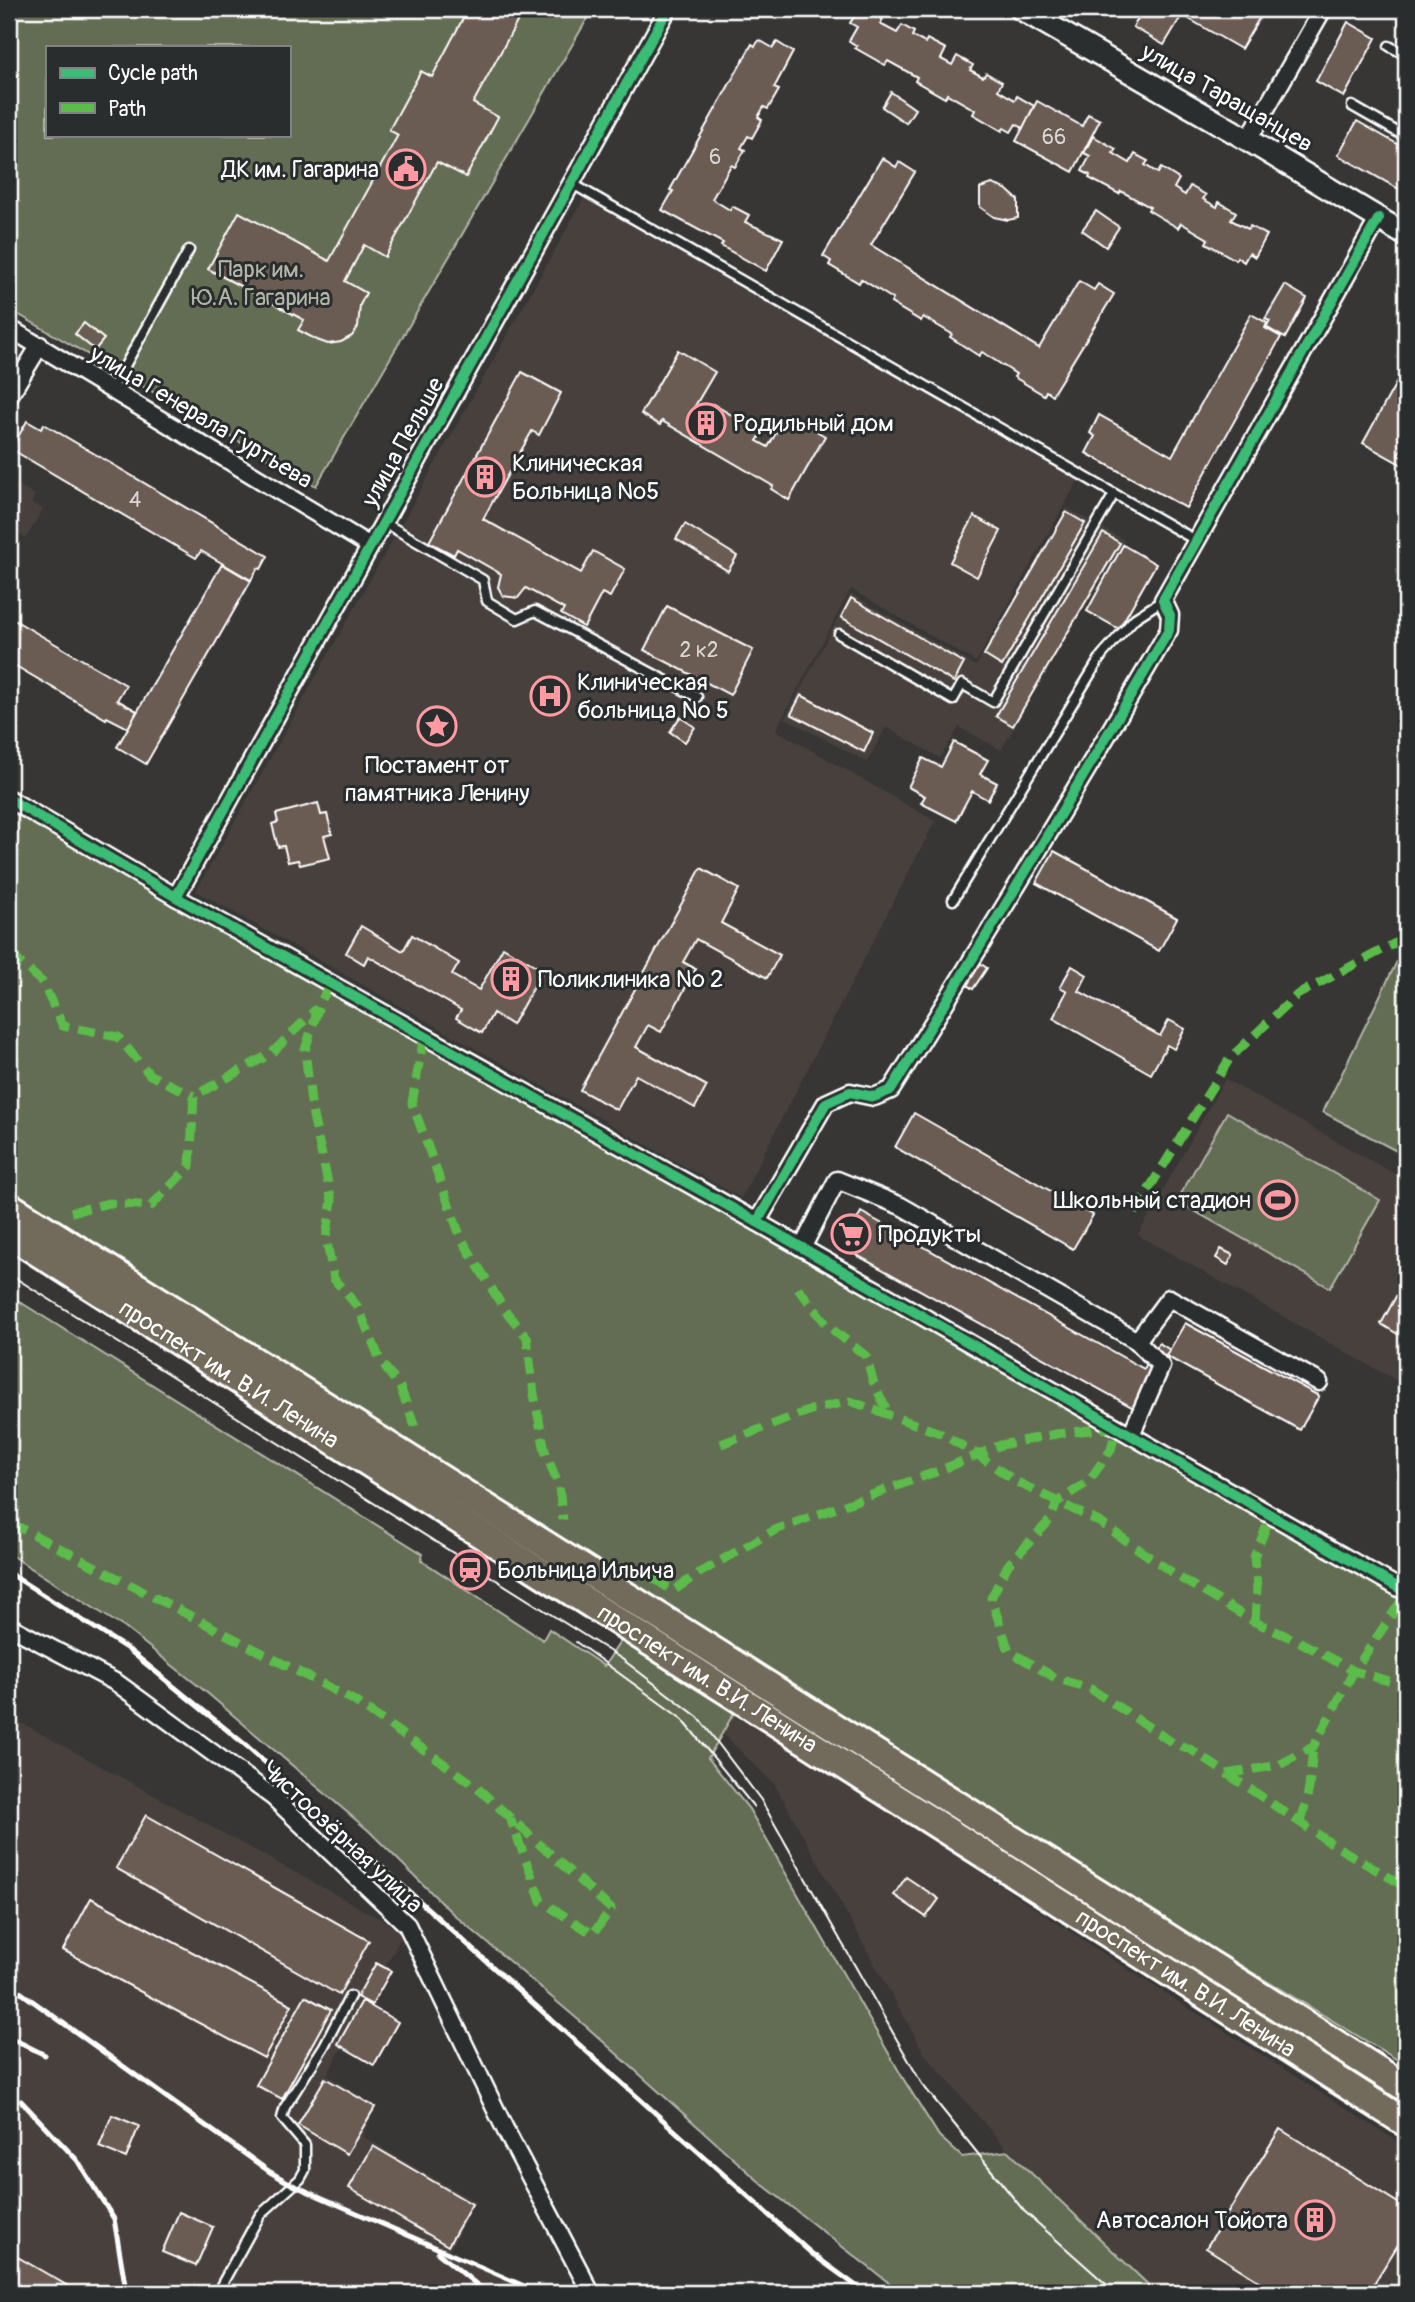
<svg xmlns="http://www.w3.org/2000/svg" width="1415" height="2302" font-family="Pangolin,sans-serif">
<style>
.built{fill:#47413e}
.green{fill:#646d53;stroke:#b2b6a9;stroke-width:2;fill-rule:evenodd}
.building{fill:#6b5c52;stroke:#fff;stroke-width:2}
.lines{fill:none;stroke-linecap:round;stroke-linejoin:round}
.service-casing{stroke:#fff;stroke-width:13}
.minor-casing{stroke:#fff;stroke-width:21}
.tertiary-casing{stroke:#fff;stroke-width:26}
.primary-casing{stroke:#fff;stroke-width:32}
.service{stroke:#2a2d2e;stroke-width:8}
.minor{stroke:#2a2d2e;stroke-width:16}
.tertiary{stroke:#2a2d2e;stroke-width:21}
.primary{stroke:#726b5a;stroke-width:26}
.tram{stroke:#fff;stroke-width:2}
.rail{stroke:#fff;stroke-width:5}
.quiet{stroke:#5cbc4b;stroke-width:9;stroke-dasharray:18 9;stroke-linecap:butt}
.cycleway-casing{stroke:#2a2d2e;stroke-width:15}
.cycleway{stroke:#3abd76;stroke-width:10}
.labels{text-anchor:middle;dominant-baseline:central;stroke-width:6;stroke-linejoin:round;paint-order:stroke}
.number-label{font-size:21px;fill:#dad6d4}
.street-label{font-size:24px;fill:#fff;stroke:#2a2d2e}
.poi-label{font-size:24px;fill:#fff;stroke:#2a2d2e;text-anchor:start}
.park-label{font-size:24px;fill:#b2b6a9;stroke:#2a2d2e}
</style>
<rect width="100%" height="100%" fill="#373635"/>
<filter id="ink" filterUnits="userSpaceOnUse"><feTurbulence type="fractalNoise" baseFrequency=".0143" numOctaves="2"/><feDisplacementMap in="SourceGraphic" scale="14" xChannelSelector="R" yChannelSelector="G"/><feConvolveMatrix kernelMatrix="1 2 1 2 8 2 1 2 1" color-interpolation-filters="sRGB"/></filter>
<g filter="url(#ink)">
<!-- built -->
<g class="built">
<path d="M584,198l495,281 -103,183 -125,-73 -75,141 159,91 -194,377 -545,-307z"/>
<path d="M9,479l26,16 -4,8 12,6 -17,29 -11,-7 -6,11z"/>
<path d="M1067,508l57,32 -123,210 -42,-23 -19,31 -54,-31 -19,35 -82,-44 66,-124 125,72z"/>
<path d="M1225,1079l181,101v206l-268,-151z"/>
<path d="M735,1711l386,254 285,182v146h-249l-149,-142 -84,-98 -149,-268 -53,-52z"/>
<path d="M9,1716l395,216 -77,143 50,31 -15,30 113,66 -26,49 82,42h-522z"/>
</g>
<!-- green -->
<g class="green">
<path d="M9,9h584l-277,477 -307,-177zM47,47h242v88h-242z"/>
<path d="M9,806l1397,796v463l-312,-188 -1085,-685z"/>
<path d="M1402,951l4,2v203l-83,-44z"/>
<path d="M1227,1112l153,88 -50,88 -153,-87z"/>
<path d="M9,1295l414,259 -2,6 122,80 6,-11 55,37 20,-30 111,75 -27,47 41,51 155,271 35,56 23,21 46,-6 149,142h-255l-139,-108 -175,-157 -137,-116 -82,-81 -163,-139 -81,-64 -116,-74z"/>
</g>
<!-- building -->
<g class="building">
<path d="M468,9h56l-51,94 25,14 -32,60 -29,-15 -52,95 -21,-12 -19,36 21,12 -6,12 -2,22 -6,9 -11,6 -13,2 -11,-4 -19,-10 6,-10 -96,-51 31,-57 90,49 69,-126 -9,-5 32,-59 11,6z"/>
<path d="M859,9h5l19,10 -3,5 17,9 5,-8 12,7 -2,4 13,7 2,-4 19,10 -5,10 11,6 5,-9 16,9 -3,5 13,7 3,-4 16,9 -4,8 17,10 2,-4 17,10 -11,22 -7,-4 -5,8 -7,-4 -2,3 -29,-17 2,-4 -28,-16 -2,4 -30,-17 2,-4 -29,-16 -3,4 -30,-17 2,-2 -8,-5 8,-14 -7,-4z"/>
<path d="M1144,9h102l14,8 -19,32 -59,-34 -18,30 -31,-18z"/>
<path d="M1348,22l28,16 -32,59 -28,-16z"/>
<path d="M759,40l14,8 4,-6 16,10 -19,36 5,2 -11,19 -4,-2 -6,10 4,3 -10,18 -4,-2 -7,12 4,2 -10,17 -4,-2 -19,34 18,11 2,-4 17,9 -4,7 38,17 -17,32 -45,-25 2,-3 -61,-33 11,-19 -3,-1 82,-146 3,2z"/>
<path d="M891,92l24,17 -9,14 -24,-16z"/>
<path d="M1037,101l45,25 6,-12 12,6 -27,52 -57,-31z"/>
<path d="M1357,121l49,28v44l-68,-38z"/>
<path d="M1093,136l23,13 -3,4 17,10 5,-9 13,7 -3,4 13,8 3,-5 18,11 -5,9 11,7 5,-9 16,9 -3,4 14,8 2,-5 17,10 -5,8 17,9 2,-3 17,9 -12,22 -6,-4 -5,9 -7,-5 -1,3 -30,-17 2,-4 -27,-16 -3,5 -30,-18 2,-3 -29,-16 -2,3 -30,-16 1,-3 -8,-4 8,-15 -6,-3z"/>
<path d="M882,158l14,9 3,-5 16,10 -44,73 168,103 40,-67 15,9 4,-6 16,10 -62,101 -6,-4 -2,4 -30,-18 2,-3 -34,-22 -3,4 -29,-19 2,-3 -29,-17 -2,4 -30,-18 2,-4 -32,-20 -2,4 -30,-18 2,-4 -8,-5z"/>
<path d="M992,184l14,5 12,11v18l-10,2 -14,-3 -14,-10v-19z"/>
<path d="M1096,211l23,16 -13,20 -24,-17z"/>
<path d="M1285,285l22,13 -22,40 -19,-11 4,-6 -5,-2z"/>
<path d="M1251,314l16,9 -2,5 16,9 -95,171 -100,-55 9,-17 -5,-3 9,-18 73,41z"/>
<path d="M84,323l20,16 -9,11 -20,-16z"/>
<path d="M678,350l37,22 -20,34 12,7 6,-9 49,29 -5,8 11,6 19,-33 38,22 -36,64 -18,-11 2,-3 -111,-65 -2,4 -19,-11z"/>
<path d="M1406,365v102l-43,-24z"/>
<path d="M522,372l39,21 -22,42 -7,-4 -49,88 98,54 12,-22 32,18 -15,28 -8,-4 -18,34 -23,-13 3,-5 -38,-21 -8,10 -15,-2 -5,-9 3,-13 -44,-25 -3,6 -25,-13z"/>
<path d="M27,421l14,8 3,-5 224,132 -7,13 -3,-1 -7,12 -50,-29 -5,7 -185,-109z"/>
<path d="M1406,440v20l-8,-5z"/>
<path d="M1066,512l19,11 -83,143 -18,-11z"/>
<path d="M974,516l27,15 -24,46 -27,-15z"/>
<path d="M685,524l52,32 -9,15 -52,-32z"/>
<path d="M1103,533l17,10 -107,183 -17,-10z"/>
<path d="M1123,545l33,19 -37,65 -32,-18z"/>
<path d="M222,564l29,17 -105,183 -29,-17z"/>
<path d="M851,598l113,65 -10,19 -113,-65z"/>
<path d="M667,606l86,44 -23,45 -86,-45z"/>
<path d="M9,617l117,68 -9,15 20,11 -9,17 -21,-11 -1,2 -97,-57z"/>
<path d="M801,695l72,38 -9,19 -73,-38z"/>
<path d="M680,717l15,10 -10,15 -15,-10z"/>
<path d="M954,742l34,18 -8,14 17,9 -9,17 -16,-9 -16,30 -35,-18 4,-7 -17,-9 15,-29 18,9z"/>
<path d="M318,803l3,12 6,-1 5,20 -8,2 6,22 -30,7 -2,-5 -10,2 -4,-16 -6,1 -6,-23 6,-2 -2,-8z"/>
<path d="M1054,851l123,67 -18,33 -123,-68z"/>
<path d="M701,868l38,21 -18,34 59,32 -13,23 -71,-39 -13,23 13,7 -35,63 -13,-7 -12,22 71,39 -12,22 -59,-33 -19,35 -37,-20z"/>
<path d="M361,926l42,25 9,-16 47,28 -7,12 27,15 24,-43 40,23 -31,55 -19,-12 -11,20 -26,-15 5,-8 -93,-54 -4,8 -18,-11z"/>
<path d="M975,960l12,8 -14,21 -12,-8z"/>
<path d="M1072,966l15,9 -8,16 81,45 9,-16 16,9 -11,20 -7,-4 -16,29 -98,-56 14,-27 -7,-4z"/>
<path d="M914,1113l179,102 -20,34 -178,-102z"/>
<path d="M861,1212l283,157 15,-26 11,7 -33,60 -295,-163z"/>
<path d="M1221,1249l12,6 -5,10 -12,-7z"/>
<path d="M1406,1278v61l-25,-15z"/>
<path d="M1185,1323l134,73 -19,34 -134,-74z"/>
<path d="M146,1815l223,126 -30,54 -223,-127z"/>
<path d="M906,1877l33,22 -13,18 -32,-22z"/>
<path d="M91,1898l201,107 -28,53 -201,-108z"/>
<path d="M376,1963l15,8 -19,34 -15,-8z"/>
<path d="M305,1996l26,14 -49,89 -26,-14z"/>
<path d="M362,2001l36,21 -24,43 -36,-21z"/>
<path d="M325,2078l50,29 -28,47 -49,-29z"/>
<path d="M112,2115l27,11 -13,32 -27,-11z"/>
<path d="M1280,2129l126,79v24l-38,61h-90l-72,-45z"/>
<path d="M373,2146l99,58 -24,42 -99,-58z"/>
<path d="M179,2212l34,15 -17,39 -34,-14z"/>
<path d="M9,2252l59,34 -5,7h-54z"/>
</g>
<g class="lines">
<!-- service casing -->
<g class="service-casing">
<g id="service">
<path d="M1389,46l17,9"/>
<path d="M1352,106l54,31"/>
<path d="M571,183l626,358"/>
<path d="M112,389l77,-139"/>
<path d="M383,522l100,58 4,21 30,18 18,-8 162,86"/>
<path d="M839,634l114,66 9,-16 31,18 121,-208"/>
<path d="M953,900l149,-245 33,-37 28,-18"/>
<path d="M217,2293l43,-78 40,-36 5,-9v-25l-23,-27 3,-11 39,-61 26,-50"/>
</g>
</g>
<!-- minor casing -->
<g class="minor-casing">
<g id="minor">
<path d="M1248,140l75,-131"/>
<path d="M9,328l361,218"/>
<path d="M9,396l31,-51"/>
<path d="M9,799l167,98 581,325 649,370"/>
<path d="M176,897l492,-888"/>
<path d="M757,1222l69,-119 24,-11 24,5 17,-7c95,-152 188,-305 278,-460l1,-15 -7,-15 216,-382"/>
<path d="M802,1248l35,-68 64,26 236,135 24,25 -30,69"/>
<path d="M1137,1341l32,-43 150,84"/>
<path d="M9,1626l108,57 156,114 134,128 98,204 86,164"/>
</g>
</g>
<!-- tertiary casing -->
<g class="tertiary-casing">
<path id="tertiary" d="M1021,9l227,131 158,95"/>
</g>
<!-- primary casing -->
<g class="primary-casing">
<g id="primary">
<path d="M9,1206l1397,882"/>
<path id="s1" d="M9,1234l1397,889"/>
</g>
</g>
<!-- service -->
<use href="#service" class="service"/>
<!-- minor -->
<use href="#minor" class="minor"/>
<!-- tertiary -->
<use href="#tertiary" class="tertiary"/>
<!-- primary -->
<use href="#primary" class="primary"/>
<!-- tram -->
<g class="tram">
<path d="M9,1274l613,385 76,58 63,83 161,284 102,127 92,82"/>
<path d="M576,1642l106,77 72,88"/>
</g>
<!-- rail -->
<g class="rail">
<path d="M9,1573l120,77 119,97 563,506 55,40"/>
<path d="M9,1984l261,188 23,13 247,108"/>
<path d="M9,2037l36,18"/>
<path d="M21,2101l56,59 37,59 11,65 -1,9"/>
<path d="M438,2253l49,40"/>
</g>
<!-- quiet -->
<g class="quiet">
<path d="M9,953l33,29 21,44 55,11 32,38 44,21"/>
<path d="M330,983l-11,23 -14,44 7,61 20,90 -6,37 8,41 24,28 23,55 19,25 15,39"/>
<path d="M424,1036l-12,67 49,135 43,71 23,28 7,57 11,57 14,36 4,33"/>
<path d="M71,1212l38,-9 42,3 39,-40 4,-70 78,-43 45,-45"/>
<path d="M1134,1213l96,-155 67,-63 102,-54 7,3"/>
<path d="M798,1288l30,38 38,30 7,25 16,34"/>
<path d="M721,1444l90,-34 39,-9 90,32 38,22 37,26 86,42 79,55 75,44 45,20 54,29 52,15"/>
<path d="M9,1522l344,178 120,84 138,125 -18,25 -52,-33 -31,-83"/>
<path d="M653,1578l20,13 26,-18 76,-43 166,-60 60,-25 55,-11 60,-7 -5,23 -23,32 -31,20 -6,17 -43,46 -17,33 18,53 47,27 35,11 82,54 17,6 142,95 74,43"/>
<path d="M1255,1622l2,-35 -3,-30 17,-42"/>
<path d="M1227,1774l52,-9 34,-18 41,-76 52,-77"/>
<path d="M1301,1823l8,-35 4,-41"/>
</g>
<!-- cycleway casing -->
<g class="cycleway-casing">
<g id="cycleway">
<path d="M9,799l167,98 581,325 649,370"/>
<path d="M176,897l492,-888"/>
<path d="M757,1222l69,-119 24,-11 24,5 17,-7c95,-152 188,-305 278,-460l1,-15 -7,-15 216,-382"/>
</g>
</g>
<!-- cycleway -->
<use href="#cycleway" class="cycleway"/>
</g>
</g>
<!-- icons -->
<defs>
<g id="civic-ring" transform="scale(2.0125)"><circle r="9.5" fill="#2a2d2e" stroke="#ff9aa2" stroke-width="1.5"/><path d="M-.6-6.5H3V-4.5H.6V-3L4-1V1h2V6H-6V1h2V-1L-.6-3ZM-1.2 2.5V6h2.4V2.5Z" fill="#ff9aa2"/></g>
<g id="building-ring" transform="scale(2.0125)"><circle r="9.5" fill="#2a2d2e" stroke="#ff9aa2" stroke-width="1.5"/><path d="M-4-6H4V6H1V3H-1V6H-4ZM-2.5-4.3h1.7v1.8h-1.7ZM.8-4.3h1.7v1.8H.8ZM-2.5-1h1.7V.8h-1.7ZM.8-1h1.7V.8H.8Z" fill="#ff9aa2"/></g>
<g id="hospital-ring" transform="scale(2.0125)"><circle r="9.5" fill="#2a2d2e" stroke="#ff9aa2" stroke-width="1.5"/><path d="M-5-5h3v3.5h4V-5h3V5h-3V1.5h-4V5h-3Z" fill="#ff9aa2"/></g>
<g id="sight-ring" transform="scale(2.0125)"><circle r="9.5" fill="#2a2d2e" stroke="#ff9aa2" stroke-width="1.5"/><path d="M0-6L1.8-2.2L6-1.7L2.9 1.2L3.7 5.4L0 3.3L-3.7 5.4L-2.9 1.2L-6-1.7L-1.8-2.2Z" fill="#ff9aa2"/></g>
<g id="stadium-ring" transform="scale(2.0125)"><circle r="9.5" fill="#2a2d2e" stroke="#ff9aa2" stroke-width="1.5"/><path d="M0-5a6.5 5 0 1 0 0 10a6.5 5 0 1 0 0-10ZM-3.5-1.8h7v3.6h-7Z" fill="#ff9aa2"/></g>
<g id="supermarket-ring" transform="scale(2.0125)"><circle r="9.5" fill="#2a2d2e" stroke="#ff9aa2" stroke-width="1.5"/><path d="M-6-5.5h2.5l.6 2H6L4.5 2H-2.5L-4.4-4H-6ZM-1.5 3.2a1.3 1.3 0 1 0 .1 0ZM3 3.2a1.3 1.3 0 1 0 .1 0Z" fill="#ff9aa2"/></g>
<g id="station-ring" transform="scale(2.0125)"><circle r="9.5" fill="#2a2d2e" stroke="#ff9aa2" stroke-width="1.5"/><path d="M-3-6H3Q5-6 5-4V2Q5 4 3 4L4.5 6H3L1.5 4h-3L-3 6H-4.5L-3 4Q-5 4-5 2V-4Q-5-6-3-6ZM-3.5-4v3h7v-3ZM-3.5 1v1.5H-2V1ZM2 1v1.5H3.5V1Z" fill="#ff9aa2"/></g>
</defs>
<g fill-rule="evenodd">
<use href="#civic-ring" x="406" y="169"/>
<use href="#building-ring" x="706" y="423"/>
<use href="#building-ring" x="485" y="477"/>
<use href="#hospital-ring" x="550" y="696"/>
<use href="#sight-ring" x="437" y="726"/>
<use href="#building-ring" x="511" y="979"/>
<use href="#stadium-ring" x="1278" y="1200"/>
<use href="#supermarket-ring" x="851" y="1234"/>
<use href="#station-ring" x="470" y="1570"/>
<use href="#building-ring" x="1315" y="2220"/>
</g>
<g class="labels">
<!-- number labels -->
<g class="number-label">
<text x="1054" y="137">66</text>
<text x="715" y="157">6</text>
<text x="135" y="500">4</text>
<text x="699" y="650">2 к2</text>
</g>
<!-- street labels -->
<g class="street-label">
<text transform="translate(1227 98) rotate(30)">улица Таращанцев</text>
<text transform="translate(201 417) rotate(31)">улица Генерала Гуртьева</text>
<text transform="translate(403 442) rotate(-61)">улица Пельше</text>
<text stroke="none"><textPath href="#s1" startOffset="261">проспект им. В.И. Ленина</textPath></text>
<text stroke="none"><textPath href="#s1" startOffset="828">проспект им. В.И. Ленина</textPath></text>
<text transform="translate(342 1837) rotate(43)">Чистоозёрная улица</text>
<text stroke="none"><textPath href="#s1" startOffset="1395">проспект им. В.И. Ленина</textPath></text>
</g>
<!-- poi labels -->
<g class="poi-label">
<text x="379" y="169" text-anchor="end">ДК им. Гагарина</text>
<text x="733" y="423">Родильный дом</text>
<text x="512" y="463">Клиническая<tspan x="512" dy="28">Больница №5</tspan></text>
<text x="577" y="682">Клиническая<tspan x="577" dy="28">больница № 5</tspan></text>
<text x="437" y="765" text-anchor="middle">Постамент от<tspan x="437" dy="28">памятника Ленину</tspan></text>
<text x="538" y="979">Поликлиника № 2</text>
<text x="1251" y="1200" text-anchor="end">Школьный стадион</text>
<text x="878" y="1234">Продукты</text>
<text x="497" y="1570">Больница Ильича</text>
<text x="1288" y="2220" text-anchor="end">Автосалон Тойота</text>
</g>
<!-- park labels -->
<g class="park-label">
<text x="261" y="269">Парк им.<tspan x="261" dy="28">Ю.А. Гагарина</tspan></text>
</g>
</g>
<!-- margin -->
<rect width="1415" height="2302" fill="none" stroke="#2a2d2e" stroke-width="35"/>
<rect x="18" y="18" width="1380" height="2267" fill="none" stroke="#fff" stroke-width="2.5" filter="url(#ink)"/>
<!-- legend -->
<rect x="46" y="46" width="245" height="91" fill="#2a2d2e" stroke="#7f8182" stroke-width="2"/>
<rect x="60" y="68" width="35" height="10" fill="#3abd76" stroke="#7f8182" stroke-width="2"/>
<text x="108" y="80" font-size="21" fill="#ffffff">Cycle path</text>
<rect x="60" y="103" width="35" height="10" fill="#5cbc4b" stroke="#7f8182" stroke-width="2"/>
<text x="108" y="116" font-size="21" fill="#ffffff">Path</text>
</svg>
